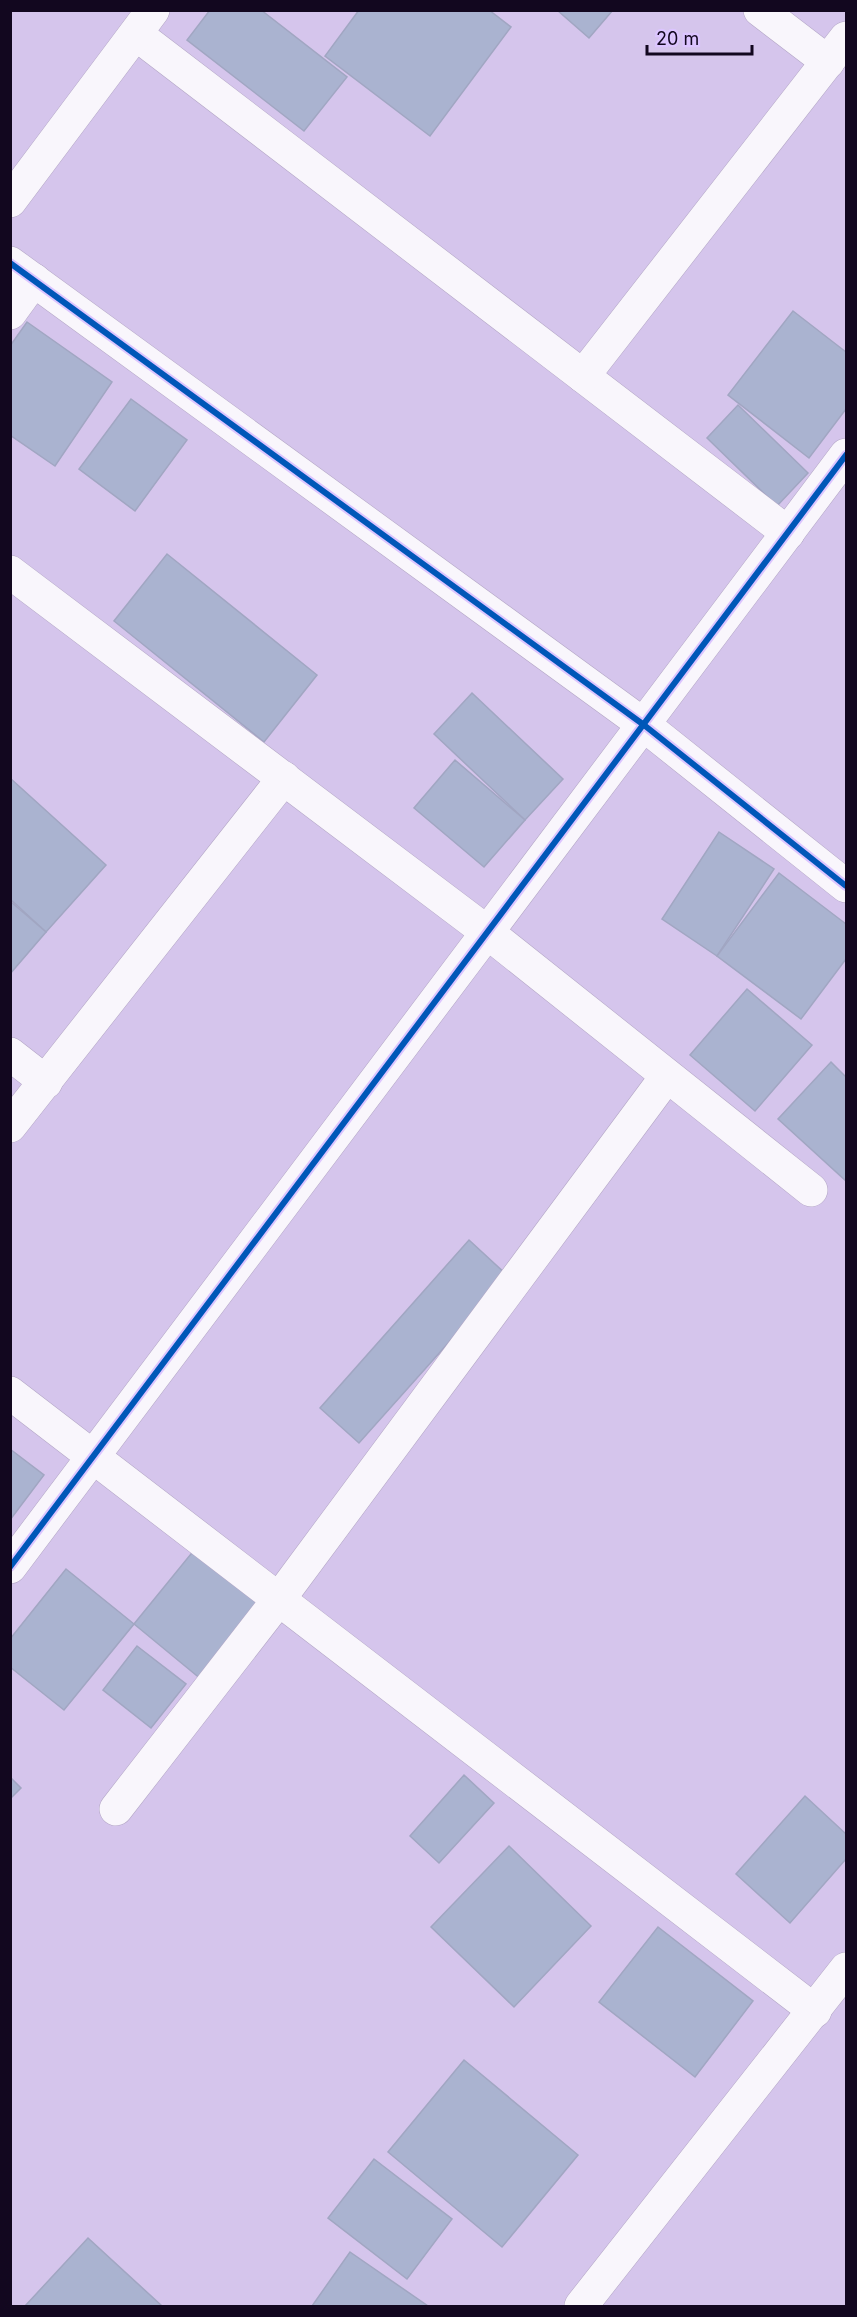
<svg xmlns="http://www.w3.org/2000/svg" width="857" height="2317" font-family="Inter,sans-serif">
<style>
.building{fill:#aab3d0;stroke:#a1a6c2;stroke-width:1.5}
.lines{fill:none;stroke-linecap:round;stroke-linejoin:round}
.minor-casing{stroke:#b3a6c5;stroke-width:34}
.minor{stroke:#f9f6fc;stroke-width:33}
.cycleway-casing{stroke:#dcc5ff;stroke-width:10}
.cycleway{stroke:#0057b8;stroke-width:6}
</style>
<rect width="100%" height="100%" fill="#d5c5ec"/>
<!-- building -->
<g class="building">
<path d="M210,10h51l86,67 -43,54 -117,-91z"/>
<path d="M359,10h130l22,17 -81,109 -105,-80z"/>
<path d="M557,10h56l-24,28z"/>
<path d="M793,311l53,41v57l-37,49 -81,-63z"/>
<path d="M27,322l85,60 -57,84 -45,-31v-89z"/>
<path d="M131,399l56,41 -52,71 -56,-42z"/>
<path d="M738,405l70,68 -31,33 -70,-68z"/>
<path d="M167,554l150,121 -53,67 -150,-121z"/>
<path d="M472,693l91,86 -38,41 -91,-86z"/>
<path d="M455,760l70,60 -41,47 -70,-59z"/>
<path d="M10,778l96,87 -60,67 -36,-33z"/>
<path d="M719,832l55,37 -57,87 -55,-37z"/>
<path d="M779,873l67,51v35l-45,60 -84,-63z"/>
<path d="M10,901l36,31 -36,42z"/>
<path d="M747,989l65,56 -57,66 -65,-56z"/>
<path d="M831,1062l15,15v104l-68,-62z"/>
<path d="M469,1240l39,36 -149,167 -39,-35z"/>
<path d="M10,1449l34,26 -34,45z"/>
<path d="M195,1549l68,57 -61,74 -68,-56z"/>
<path d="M66,1569l68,55 -70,86 -54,-43v-28z"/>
<path d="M137,1646l49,38 -35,44 -48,-38z"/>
<path d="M464,1775l30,28 -55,60 -29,-27z"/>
<path d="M10,1777l11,11 -11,11z"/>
<path d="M805,1796l41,38v25l-56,64 -54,-49z"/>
<path d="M509,1846l82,80 -77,81 -83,-80z"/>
<path d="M658,1927l95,74 -58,76 -96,-75z"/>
<path d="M464,2060l114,95 -76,92 -114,-95z"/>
<path d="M374,2159l78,60 -45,60 -79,-61z"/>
<path d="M88,2238l74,68h-137z"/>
<path d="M350,2252l78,54h-116z"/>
</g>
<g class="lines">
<!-- minor casing -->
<g class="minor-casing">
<g id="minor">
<path d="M760,10l68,52"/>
<path d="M136,34l652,499"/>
<path d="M10,201l143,-191"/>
<path d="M10,263l634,462 202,161"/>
<path d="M10,313l24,-33"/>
<path d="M583,376l263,-338"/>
<path d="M10,572l477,360 324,258"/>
<path d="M10,1054l36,28"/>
<path d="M10,1126l274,-348"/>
<path d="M10,1393l805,618"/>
<path d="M10,1567l836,-1112"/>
<path d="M116,1809l163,-210 388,-523"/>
<path d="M581,2306l265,-337"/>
</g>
</g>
<!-- minor -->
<use href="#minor" class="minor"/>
<!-- cycleway casing -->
<g class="cycleway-casing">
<g id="cycleway">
<path d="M10,263l634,462 202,161"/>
<path d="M10,1567l836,-1112"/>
</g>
</g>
<!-- cycleway -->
<use href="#cycleway" class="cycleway"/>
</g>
<!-- border -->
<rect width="857" height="2317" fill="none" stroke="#12071f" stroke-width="24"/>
<!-- scale -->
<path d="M647 45v9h105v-9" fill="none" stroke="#12071f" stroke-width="3"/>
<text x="656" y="45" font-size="18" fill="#12071f" stroke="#dcc5ff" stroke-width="4.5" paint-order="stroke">20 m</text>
</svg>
